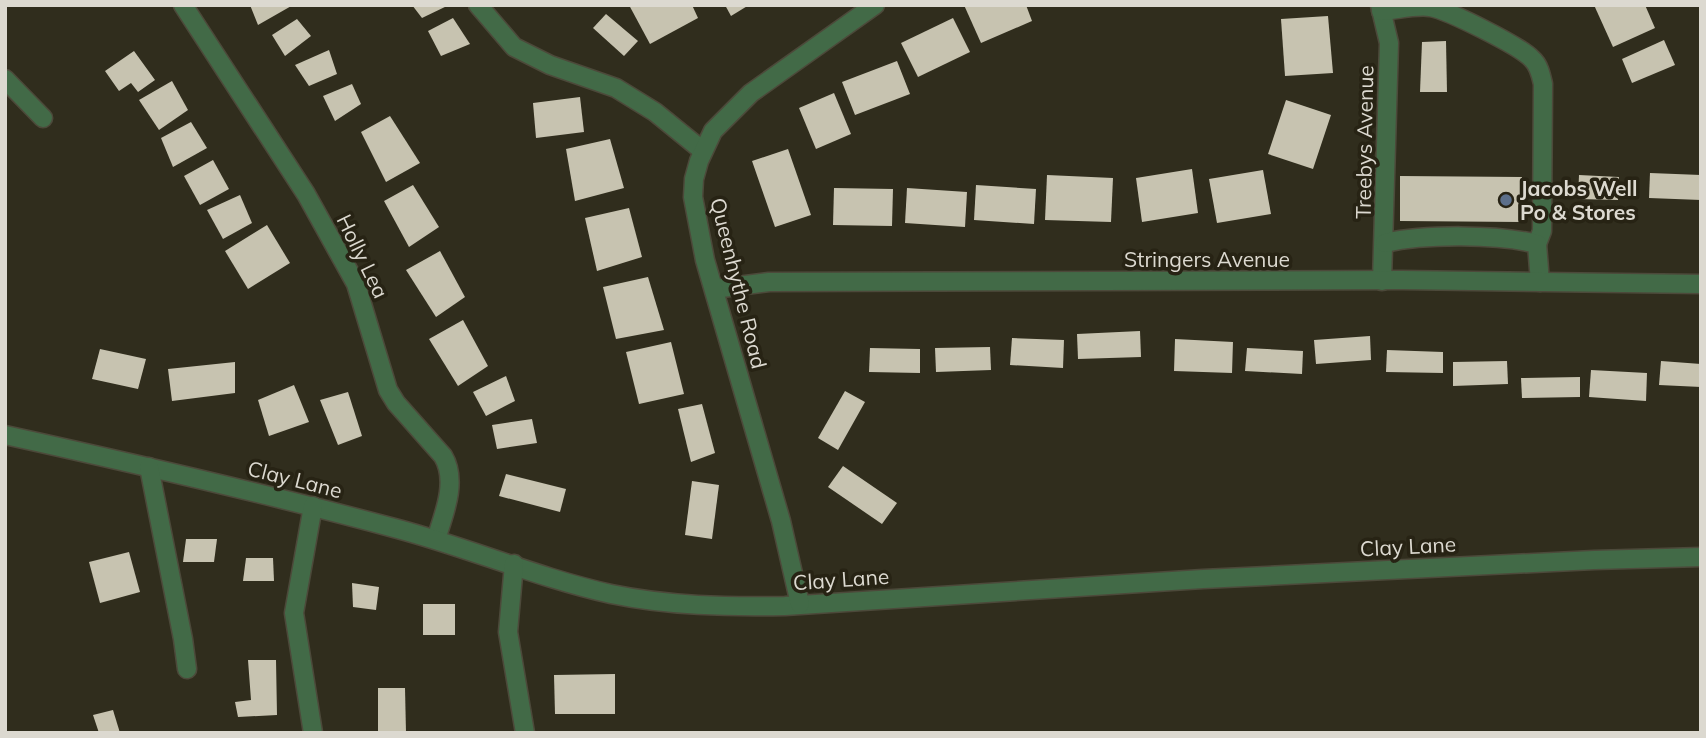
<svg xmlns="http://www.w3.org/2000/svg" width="1706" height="738" font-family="Mulish,sans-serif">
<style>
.building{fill:#c7c3b0}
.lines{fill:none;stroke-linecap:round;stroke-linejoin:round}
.minor-casing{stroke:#4c493a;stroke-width:21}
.minor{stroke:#426a47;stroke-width:18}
.service-dot{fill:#5c6f8a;stroke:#272314;stroke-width:2.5}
.labels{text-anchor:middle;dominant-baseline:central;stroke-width:7;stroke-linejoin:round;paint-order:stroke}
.street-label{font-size:21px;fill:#dcd9d0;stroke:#272314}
.poi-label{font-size:21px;font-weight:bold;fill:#dcd9d0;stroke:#272314;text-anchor:start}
</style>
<rect width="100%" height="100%" fill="#302d1d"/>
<!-- building -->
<g class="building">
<path d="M250,5h43l-35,20z"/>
<path d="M412,5h37l-27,13z"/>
<path d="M629,5h63l6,13 -48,26z"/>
<path d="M725,5h24l-18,11z"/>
<path d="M964,5h62l6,16 -51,22z"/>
<path d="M1594,5h51l10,23 -42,19z"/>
<path d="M606,14l32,27 -14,15 -31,-28z"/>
<path d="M1328,16l5,57 -48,3 -4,-57z"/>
<path d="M453,18l17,26 -29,12 -13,-25z"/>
<path d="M953,18l17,34 -52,25 -17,-34z"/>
<path d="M297,19l14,17 -26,20 -13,-21z"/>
<path d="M1664,40l11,25 -43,18 -10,-24z"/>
<path d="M1446,41l1,51h-27l2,-50z"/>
<path d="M329,50l8,24 -28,12 -14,-21z"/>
<path d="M134,51l21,29 -17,12 -7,-9 -12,8 -14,-20z"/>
<path d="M897,61l13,33 -55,21 -13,-33z"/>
<path d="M172,81l16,29 -29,20 -20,-30z"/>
<path d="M352,84l9,20 -26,17 -12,-25z"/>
<path d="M834,93l17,41 -35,15 -17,-41z"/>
<path d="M580,97l4,35 -48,6 -3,-35z"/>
<path d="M1286,100l45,15 -18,54 -45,-15z"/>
<path d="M390,116l30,47 -34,19 -25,-50z"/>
<path d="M191,122l16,26 -34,19 -12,-29z"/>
<path d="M610,139l14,49 -49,13 -9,-52z"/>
<path d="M788,149l23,66 -36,12 -23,-66z"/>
<path d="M213,160l16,29 -29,16 -16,-29z"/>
<path d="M1192,169l6,44 -56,9 -6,-44z"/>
<path d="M1263,170l8,44 -54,9 -8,-44z"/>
<path d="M1650,173l51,2v25l-52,-2z"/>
<path d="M1047,175l66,3 -2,44 -66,-2z"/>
<path d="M1579,175l40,2 -1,23 -40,-1z"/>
<path d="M1400,176l122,1 -1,45 -121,-1z"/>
<path d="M413,185l26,42 -30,20 -25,-46z"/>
<path d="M976,185l60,4 -2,35 -60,-4z"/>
<path d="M834,188l59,1 -1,37 -59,-1z"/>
<path d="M907,188l60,4 -2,35 -60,-4z"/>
<path d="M240,195l12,28 -29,16 -16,-29z"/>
<path d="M629,208l13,49 -45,14 -12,-53z"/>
<path d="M267,225l23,38 -42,26 -23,-38z"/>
<path d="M440,251l25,46 -29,20 -30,-47z"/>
<path d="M648,277l16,53 -48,9 -13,-52z"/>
<path d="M463,320l25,46 -30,20 -29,-47z"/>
<path d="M1140,331l1,26 -63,2 -1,-25z"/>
<path d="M1370,336l1,24 -55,4 -2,-24z"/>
<path d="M1012,338l52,2 -1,28 -53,-3z"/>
<path d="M1175,339l58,3 -1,31 -58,-2z"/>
<path d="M671,342l13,52 -45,10 -13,-52z"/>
<path d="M990,347l1,23 -55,2 -1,-24z"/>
<path d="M870,348l50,1v24l-51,-1z"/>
<path d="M1247,348l56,3 -1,23 -57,-3z"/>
<path d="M100,349l46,10 -8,30 -46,-10z"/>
<path d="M1387,350l56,2v21l-57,-1z"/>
<path d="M1507,361l1,23 -55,2v-24z"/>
<path d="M1661,361l40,3v23l-42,-2z"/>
<path d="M235,362v31l-63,8 -4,-32z"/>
<path d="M1591,370l56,3 -1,28 -57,-4z"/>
<path d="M506,376l9,25 -29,15 -13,-24z"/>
<path d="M1580,377v20l-58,1 -1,-20z"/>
<path d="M294,385l15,37 -40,14 -11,-36z"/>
<path d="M845,391l20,11 -27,48 -20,-12z"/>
<path d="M348,392l14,44 -24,9 -18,-45z"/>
<path d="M702,404l13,49 -24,9 -13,-53z"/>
<path d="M532,419l5,24 -40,6 -5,-24z"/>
<path d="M843,466l54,37 -15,21 -54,-37z"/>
<path d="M506,474l60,15 -6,23 -61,-16z"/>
<path d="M692,481l27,4 -7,54 -27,-4z"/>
<path d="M186,539h31l-3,23h-31z"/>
<path d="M129,552l11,40 -40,11 -11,-41z"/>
<path d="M246,558h27l1,23h-31z"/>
<path d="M352,583l27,4 -3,23 -23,-3z"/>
<rect x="423" y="604" width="32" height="31"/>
<path d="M248,660h28l1,55 -39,2 -3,-15 16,-2z"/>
<path d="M615,674v40h-60l-1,-39z"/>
<path d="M378,688h27l1,45h-28z"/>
<path d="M113,710l7,23h-21l-6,-18z"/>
</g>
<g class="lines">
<!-- minor casing -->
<g class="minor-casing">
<g id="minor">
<path d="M183,5l123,189 50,90 32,106 8,13 47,53c15,25 1,58 -7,83"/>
<path d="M478,5l36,42 36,18 66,23 39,24 48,39"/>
<path d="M1380,5l9,38 -7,238"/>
<path d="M1381,11c15,-1 34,-6 49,-4 18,3 90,39 102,52 7,6 9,16 11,25l-1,147 -5,13"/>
<path d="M5,79l38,39"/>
<path d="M1385,243c40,-9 112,-9 152,1l3,38"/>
<path d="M714,289l55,-7 633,-2 299,4"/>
<path d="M5,435c132,29 263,59 393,94 71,19 141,49 213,65 58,12 116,13 174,12l418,-27 391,-19 107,-3"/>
<path d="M149,467l34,172 4,30"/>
<path d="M313,506l-19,107 19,120"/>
<path d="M514,564l-6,68 17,101"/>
<path d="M800,604l-19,-83 -76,-261 -12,-63 1,-18 5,-18 14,-30 38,-38 124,-88"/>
</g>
</g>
<!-- minor -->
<use href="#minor" class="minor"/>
</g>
<!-- markers -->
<circle class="service-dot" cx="1506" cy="200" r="7"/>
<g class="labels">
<!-- street labels -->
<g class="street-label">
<text transform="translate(1364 142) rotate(-89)">Treebys Avenue</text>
<text transform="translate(363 256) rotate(64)">Holly Lea</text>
<text x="1207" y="259">Stringers Avenue</text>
<text transform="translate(739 283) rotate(76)">Queenhythe Road</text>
<text transform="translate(295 479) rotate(14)">Clay Lane</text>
<text transform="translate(1408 546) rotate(-3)">Clay Lane</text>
<text transform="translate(841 579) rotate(-4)">Clay Lane</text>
</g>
<!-- poi labels -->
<g class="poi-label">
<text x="1520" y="188">Jacobs Well<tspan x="1520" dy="24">Po &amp; Stores</tspan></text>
</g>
</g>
<!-- border -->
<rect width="1706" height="738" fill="none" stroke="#dcd9d0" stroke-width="14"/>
</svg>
